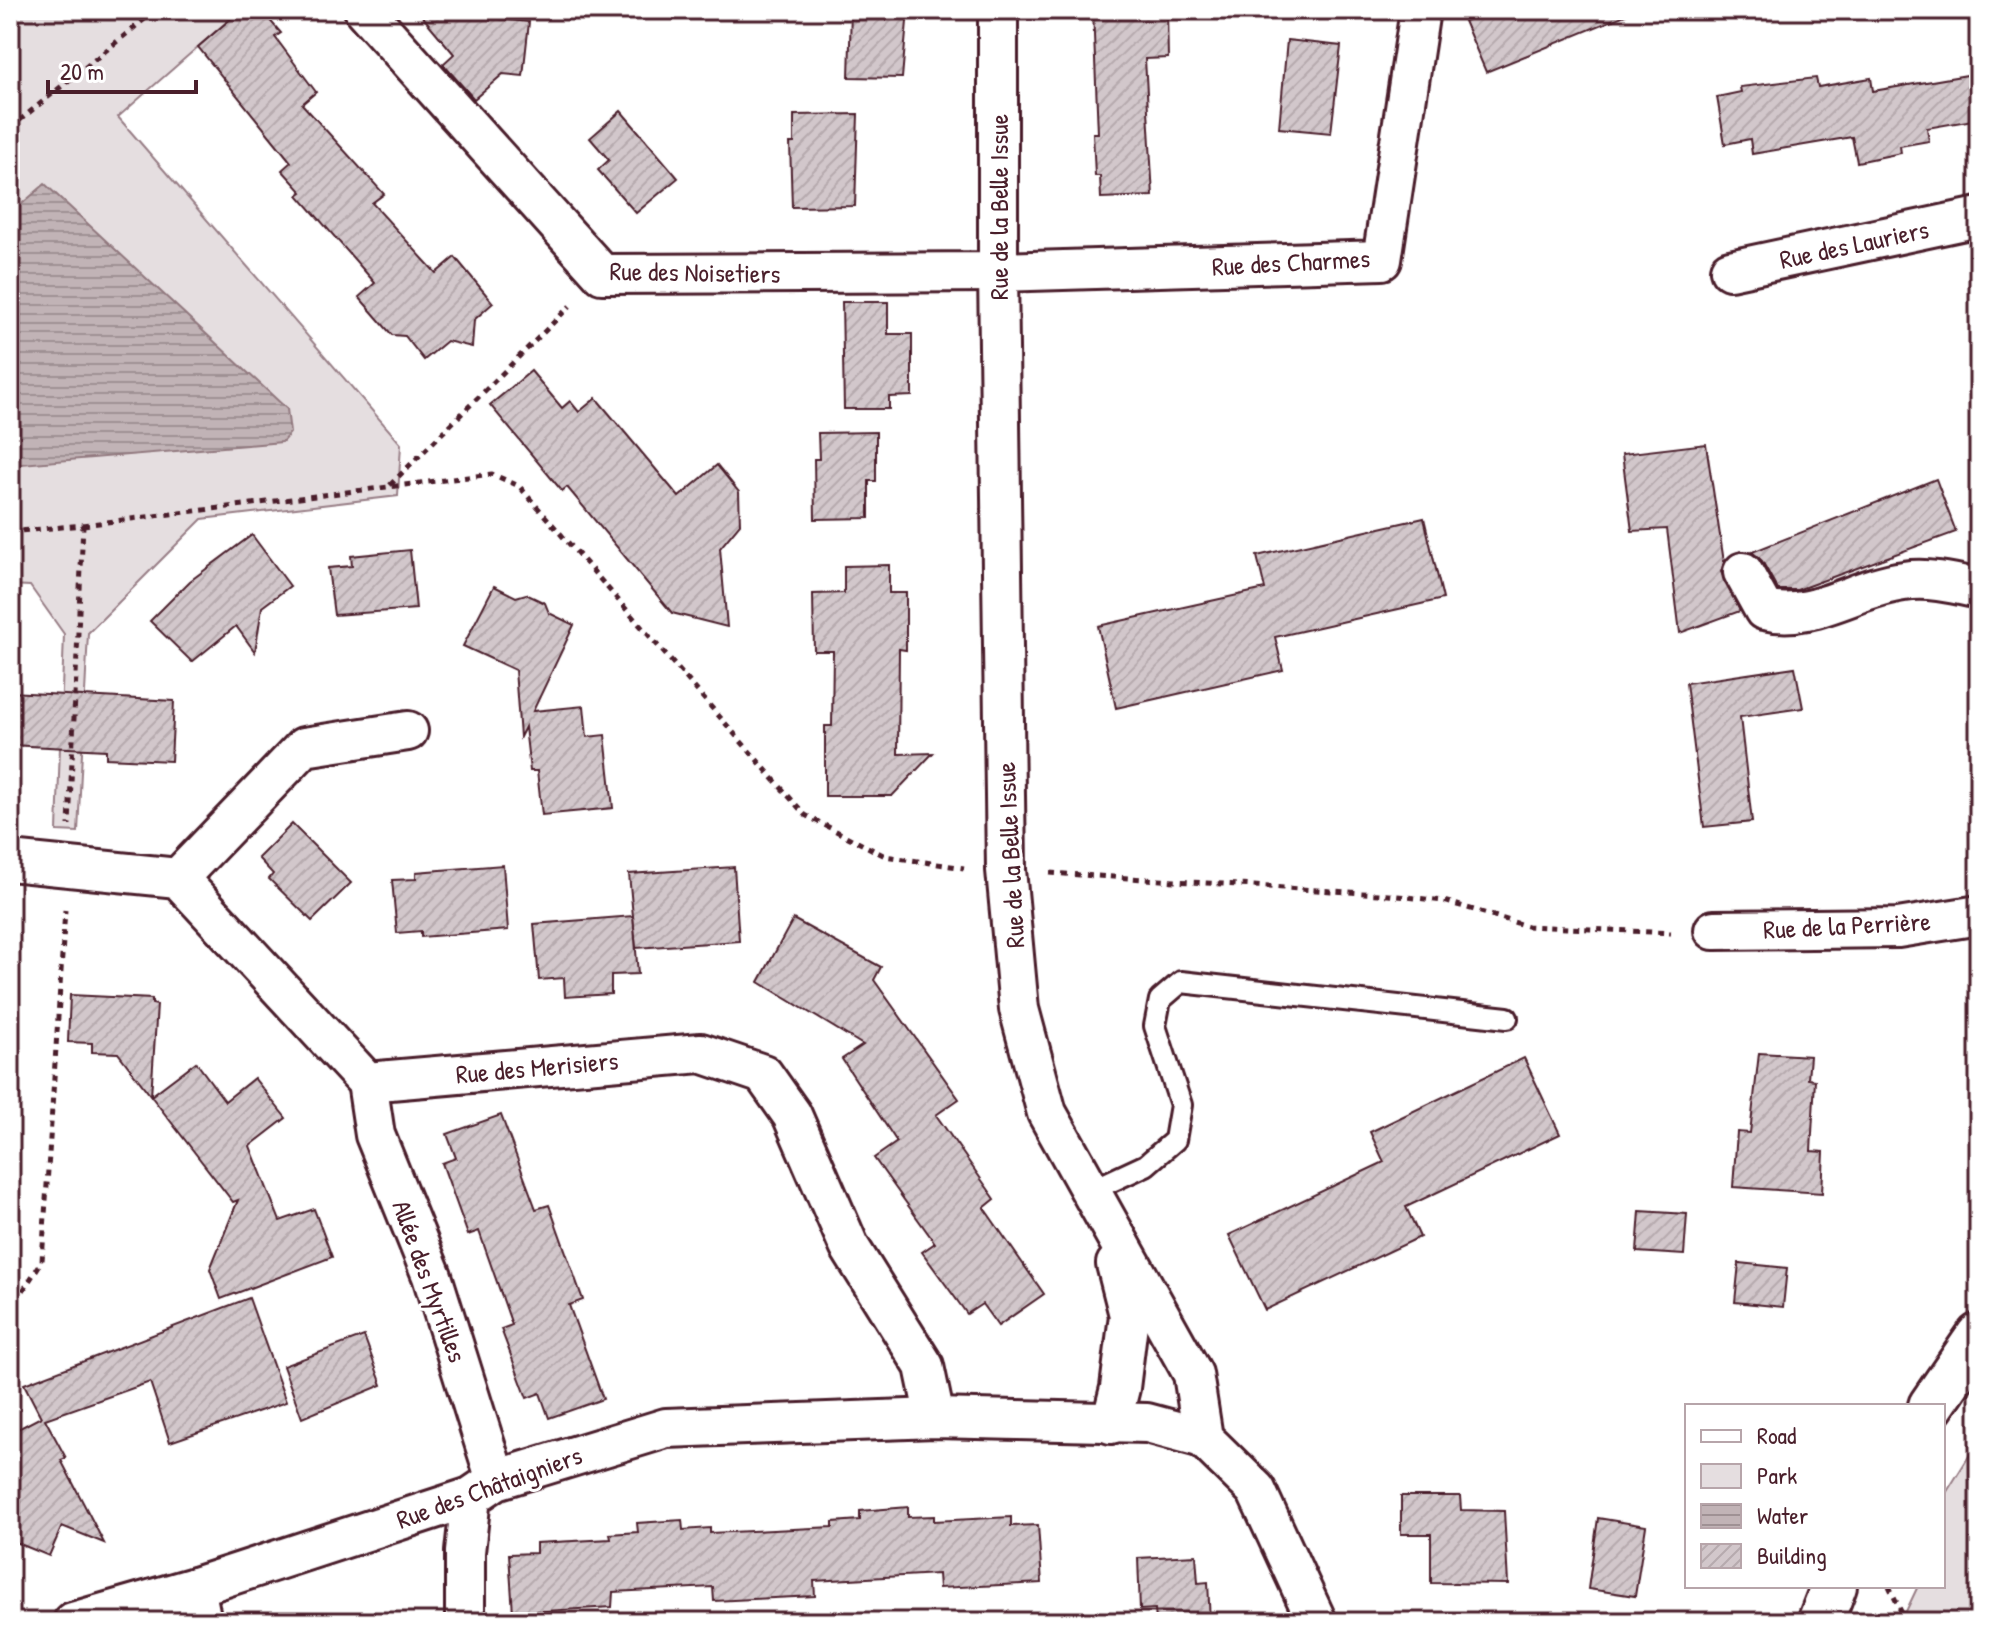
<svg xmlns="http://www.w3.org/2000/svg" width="1989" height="1632" font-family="'Patrick Hand',sans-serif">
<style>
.green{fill:#e5dee0;stroke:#987e86;stroke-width:2}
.water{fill:url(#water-rules);stroke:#91787e;stroke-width:2}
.building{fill:url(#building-hatch);stroke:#4a1f2b;stroke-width:2}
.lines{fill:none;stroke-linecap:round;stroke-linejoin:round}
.lane-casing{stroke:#4a1f2b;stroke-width:26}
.street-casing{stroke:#4a1f2b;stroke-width:44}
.secondary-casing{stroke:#4a1f2b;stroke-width:50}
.path{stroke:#4a1f2b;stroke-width:5;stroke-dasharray:6 6;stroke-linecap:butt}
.lane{stroke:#fff;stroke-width:20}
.street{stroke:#fff;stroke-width:38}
.secondary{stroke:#fff;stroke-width:44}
.labels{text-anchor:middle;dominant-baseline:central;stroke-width:6;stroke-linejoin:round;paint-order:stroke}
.street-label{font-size:26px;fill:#4a1f2b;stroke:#fff}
</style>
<defs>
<pattern id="water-rules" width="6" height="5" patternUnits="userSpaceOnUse" patternTransform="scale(2)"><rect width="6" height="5" fill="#c1b3b6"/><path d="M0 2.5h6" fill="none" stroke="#9f9194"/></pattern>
<pattern id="building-hatch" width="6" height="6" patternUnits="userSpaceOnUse" patternTransform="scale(2)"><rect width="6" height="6" fill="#d2c7cb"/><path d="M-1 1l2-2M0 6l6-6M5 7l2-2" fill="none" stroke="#b6aaae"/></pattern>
</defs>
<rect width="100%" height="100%" fill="#fff"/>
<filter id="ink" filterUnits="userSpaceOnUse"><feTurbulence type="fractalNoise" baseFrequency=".0125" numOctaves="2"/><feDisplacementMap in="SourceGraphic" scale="16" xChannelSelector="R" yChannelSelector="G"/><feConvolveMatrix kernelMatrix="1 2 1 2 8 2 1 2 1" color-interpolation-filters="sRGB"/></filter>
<g filter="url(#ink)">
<!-- green -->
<g class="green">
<path d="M10,10h230l-122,107 283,327 -3,52 -196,23 -114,114 -10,199 -21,-1 7,-197 -34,-48 -20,-1z"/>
<path d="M1979,1440v182h-78l17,-36h25v-88z"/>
</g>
<!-- water -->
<path class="water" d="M45,184l242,225 3,24 -8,9 -272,23v-251z"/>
<!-- building -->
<g class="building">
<path d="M241,10h20l20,23 -6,4 41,55 -14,12 82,90 -12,9 64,70 19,-16 38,46 -19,17 -2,27 -25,-6 -23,19 -19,-24 -13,-1 -33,-38 16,-14 -77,-88 4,-3 -20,-22 9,-8 -93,-115z"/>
<path d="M417,10h75l8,9 29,3 -6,54 -20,-2 -29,25 -31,-35 11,-10z"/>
<path d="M851,10h57l-6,68 -53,-1z"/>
<path d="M1093,10h74l1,48 -23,1 8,137 -52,2 -1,-22h-5l-2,-43h5z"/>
<path d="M1490,10h144l1,1 -149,61 -22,-51z"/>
<path d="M1287,40l54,6 -10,87 -52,-5z"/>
<path d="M1979,73v46l-52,9 2,13 -29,5 1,7 -44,9 -5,-25 -100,17 -2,-15 -25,5 -8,-47 24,-5 -1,-5 76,-9 2,9 53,-9 2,13z"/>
<path d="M621,111l57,67 -42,35 -38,-43 11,-10 -19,-22z"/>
<path d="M858,114l-3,92 -63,1 -2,-64h4v-28z"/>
<path d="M842,302h46v32h24v62l-23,1v12h-45z"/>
<path d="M531,371l31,37 8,-7 9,11 17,-14 83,99 38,-32 22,27 1,32 -20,24 7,79 -55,-14 -105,-126 -5,4 -72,-86z"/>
<path d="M876,432v49h-7v37l-54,1 -1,-60h5l-1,-26z"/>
<path d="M1706,444l18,118 -3,10 19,39 -60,22 -13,-104 -35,2 -10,-77z"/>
<path d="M1936,479l20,53 -159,58h-19l-16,-29 -10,-9z"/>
<path d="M1424,518l19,81 -168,38 8,33 -167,38 -18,-82 167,-37 -8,-33z"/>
<path d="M252,535l38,51 -28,21 -7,45 -19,-26 -44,36 -42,-41 40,-40z"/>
<path d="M410,550l6,59 -82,6 -6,-47 24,-2 -1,-10z"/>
<path d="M889,565v28h17v57l-7,-1 -1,105 35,-1 -41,43h-67v-70h7l1,-75h-19l-1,-57 31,-1v-27z"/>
<path d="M494,586l22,11 10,-3 19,9 4,10 25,12 -41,86 51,-5 3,31 18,-2 8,73 -71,7 -5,-44h-7l-5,-44 -5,10 -5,-67 -52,-24z"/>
<path d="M1795,667l8,41 -63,9 12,105 -48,5 -18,-144z"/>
<path d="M10,692l164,9 -3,60 -65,-3v-8l-96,-5z"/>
<path d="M292,824l59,59 -39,38 -43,-42 4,-5 -15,-16z"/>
<path d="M503,865l5,65 -87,7v-6l-24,2 -5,-53 24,-1v-7z"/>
<path d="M734,867l5,74 -103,7 -7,-74z"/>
<path d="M633,916l5,58 -27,1v19l-46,3 -1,-19 -25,2 -5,-56z"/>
<path d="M793,919l88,48 -7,13 85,119 -23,16 59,84 -11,9 60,86 -46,32 -16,-22 -15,10 -45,-62 13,-9 -61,-85 23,-16 -55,-83 21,-14 -104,-63z"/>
<path d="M70,995l82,4v5l5,1 -6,91 -33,-43 -26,-1v-9l-24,-1z"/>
<path d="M1759,1053l51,3 -2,23 7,1 -4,71 13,1 -2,41 -89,-6 4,-55 13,1z"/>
<path d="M1524,1058l36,76 -154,73 14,30 -155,73 -36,-75 155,-73 -14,-30z"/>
<path d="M196,1062l29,39 29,-23 32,40 -36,28 30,75 34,-12 18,48 -111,42 -11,-30 28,-69 -5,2 -82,-106z"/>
<path d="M501,1115l35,94 13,-4 34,95 -14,5 34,94 -54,19 -9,-25 -13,5 -26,-69 11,-4 -33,-94 -11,4 -26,-72 14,-5 -9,-24z"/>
<path d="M1640,1211l47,3 -3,41 -47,-3z"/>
<path d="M1739,1263l48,5 -4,39 -48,-5z"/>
<path d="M249,1298l37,104 -116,40 -20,-60 -105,37 21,39 -5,2 43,83 -42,-17 -13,30 -39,-16v-107l31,-16 -17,-33z"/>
<path d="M364,1336l18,49 -80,33 -19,-52z"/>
<path d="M1401,1496h59l1,14 43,1 4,73 -77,-1v-49h-30z"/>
<path d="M908,1507v10l26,-1v5l77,-4v9l27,-1 4,58 -103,5 -1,-14 -124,7 1,15 -101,5 -1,-14 -100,5 -1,15 -99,6 -4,-59 27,-1v-10l75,-4 -1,-5 28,-2 -1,-9 45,-3 1,10 27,-2v5l123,-6v-5l27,-2v-9z"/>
<path d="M1598,1518l48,8 -11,70 -47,-7z"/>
<path d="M1196,1555l2,28 10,-1 2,40h-54l-1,-13 -15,1 -2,-52z"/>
</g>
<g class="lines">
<!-- lane casing -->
<g class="lane-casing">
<path id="lane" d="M1090,1191l56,-26 29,-25 6,-35 -26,-79 5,-26 21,-18 326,36"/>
</g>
<!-- street casing -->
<g class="street-casing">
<g id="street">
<path d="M364,10l238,264 396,-2 384,-12 38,-250"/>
<path d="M998,10v262l8,598 13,139 28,104 146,261 10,64 53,52 61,132"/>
<path d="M1730,270l249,-53"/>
<path d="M1743,572l21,38c50,12 91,-23 140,-29 24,-4 52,3 75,8"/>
<path d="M10,861l168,17 189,204 334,-29 62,21 29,41 57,131 75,120 11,52"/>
<path d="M178,878l126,-131 104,-16"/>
<path d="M1714,930l184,-2 81,-13"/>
<path d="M367,1082l8,53 57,141 64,204"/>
<path d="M1111,1424l9,-36 9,-73 -13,-51"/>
<path d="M195,1587l7,35"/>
<path d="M73,1622l122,-35 276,-90 25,-17 170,-52 269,-10 212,5 56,15"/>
<path d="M465,1622v-70l6,-55"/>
</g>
</g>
<!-- secondary casing -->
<g class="secondary-casing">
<g id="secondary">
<path d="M1931,1406l48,-70"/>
<path d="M1820,1622l14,-36"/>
</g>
</g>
<!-- path -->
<g class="path">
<path d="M10,128l146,-118"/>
<path d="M390,485l180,-179"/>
<path d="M83,525l409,-51 27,12 286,329 80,41 79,12"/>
<path d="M10,532l73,-7 -14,300"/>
<path d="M1050,873l329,21 65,7 83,25 144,7"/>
<path d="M10,1311l32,-50 23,-351"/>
<path d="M1889,1586l17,36"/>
</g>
<!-- lane -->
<use href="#lane" class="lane"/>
<!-- street -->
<use href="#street" class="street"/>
<!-- secondary -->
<use href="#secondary" class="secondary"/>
</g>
</g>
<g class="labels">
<!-- street labels -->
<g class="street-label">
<text transform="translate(998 207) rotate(-90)">Rue de la Belle Issue</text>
<text transform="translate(1854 244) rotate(-12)">Rue des Lauriers</text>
<text transform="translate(1291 262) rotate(-3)">Rue des Charmes</text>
<text transform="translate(695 272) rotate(1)">Rue des Noisetiers</text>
<text transform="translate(1010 855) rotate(-93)">Rue de la Belle Issue</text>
<text transform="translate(1847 925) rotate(-3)">Rue de la Perrière</text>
<text transform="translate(537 1067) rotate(-5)">Rue des Merisiers</text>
<text transform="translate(430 1281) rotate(70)">Allée des Myrtilles</text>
<text transform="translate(489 1487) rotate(-20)">Rue des Châtaigniers</text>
</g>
</g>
<!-- margin -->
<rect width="1989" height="1632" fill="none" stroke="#fff" stroke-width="40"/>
<rect x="20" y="20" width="1949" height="1592" fill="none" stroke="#4a1f2b" stroke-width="3" filter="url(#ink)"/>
<!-- legend -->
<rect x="1685" y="1404" width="260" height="184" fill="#ffffff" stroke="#b7a5aa" stroke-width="2"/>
<rect x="1701" y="1430" width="40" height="12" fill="#ffffff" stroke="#b7a5aa" stroke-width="2"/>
<text x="1757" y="1444" font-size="24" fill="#4a1f2b">Road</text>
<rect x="1701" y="1464" width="40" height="24" fill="#e5dee0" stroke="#b7a5aa" stroke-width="2"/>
<text x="1757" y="1484" font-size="24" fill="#4a1f2b">Park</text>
<rect x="1701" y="1504" width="40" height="24" fill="url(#water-rules)" stroke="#b7a5aa" stroke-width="2"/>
<text x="1757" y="1524" font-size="24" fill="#4a1f2b">Water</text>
<rect x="1701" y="1544" width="40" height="24" fill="url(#building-hatch)" stroke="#b7a5aa" stroke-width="2"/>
<text x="1757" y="1564" font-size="24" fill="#4a1f2b">Building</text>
<!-- scale -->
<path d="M48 80v12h148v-12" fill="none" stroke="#4a1f2b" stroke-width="4"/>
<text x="60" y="80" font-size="24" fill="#4a1f2b" stroke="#ffffff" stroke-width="6" paint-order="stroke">20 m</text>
</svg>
